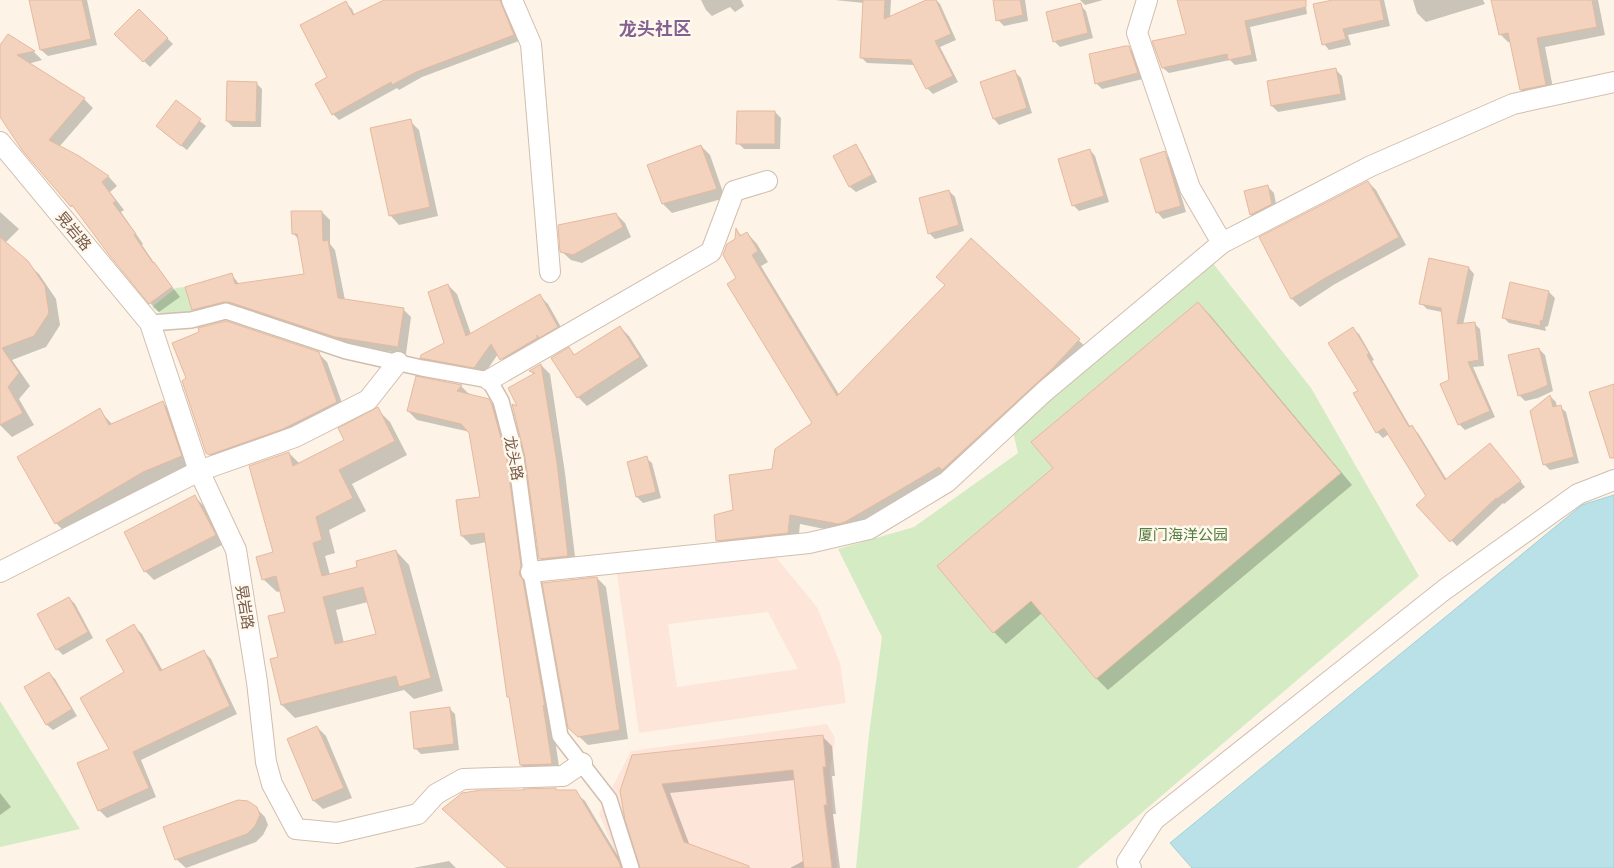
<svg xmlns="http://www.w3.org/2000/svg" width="1614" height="868" font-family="'Titillium Web','Noto Sans SC',sans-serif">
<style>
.commercial{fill:#fde5da;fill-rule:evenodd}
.green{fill:#d4ebc4}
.water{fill:#bae1e7;stroke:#a0d0d9}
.shadow{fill:#0003;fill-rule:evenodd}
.building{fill:#f3d3be;stroke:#e6b99e;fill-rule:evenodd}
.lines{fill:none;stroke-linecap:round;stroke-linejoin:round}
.pedestrian-casing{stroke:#d1beaf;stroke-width:18}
.minor-casing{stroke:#d1beaf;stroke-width:22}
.pedestrian{stroke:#fff;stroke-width:15}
.minor{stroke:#fff;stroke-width:20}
.labels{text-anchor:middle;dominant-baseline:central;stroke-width:5;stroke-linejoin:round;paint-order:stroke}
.street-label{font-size:15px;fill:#775a4a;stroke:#fff8ed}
.park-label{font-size:15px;fill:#547d42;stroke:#fff8ed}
.quarter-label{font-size:18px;font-weight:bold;fill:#836293;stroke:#fff8ed}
</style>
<rect width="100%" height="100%" fill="#fdf4e7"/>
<!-- commercial -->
<g class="commercial">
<path d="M775,556l42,51 23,56 6,40 -207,30 -22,-159 43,-6 1,1zM768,612l30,57 -121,18 -9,-63z"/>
<path d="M827,724l8,14 -5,34 7,96h-216l-22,-55 32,-62z"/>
</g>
<!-- green -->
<g class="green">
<path d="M1212,262l99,126 108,188 -342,292h-221l13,-134 13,-97 -44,-88 76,-22 104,-74 -6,-25z"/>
<path d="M185,287l8,27c-14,1 -31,4 -41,-7l24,-19z"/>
<path d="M0,701l80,128 -80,18z"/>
</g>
<!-- water -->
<path class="water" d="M1614,495v373h-422l-22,-25 412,-338z"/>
<!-- shadow -->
<g class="shadow">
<path d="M31,0h56l10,45 -49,11 -7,-6z"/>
<path d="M387,0h121l11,41 -97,36 -23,13 -2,-2 -58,32 -6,-6 -4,-36 17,-75 6,6 3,7z"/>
<path d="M701,0h40l3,6 -9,6 -5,-5 -18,9 -6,-6z"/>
<path d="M835,0h56l-1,18 39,-18h7l4,4 16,36 -16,7 18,35 -25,12 -6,-6 -12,-23 -48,-2 -6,-6 3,-54z"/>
<path d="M994,0h31l3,21 -24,5 -6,-6z"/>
<path d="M1080,0h23l-18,5z"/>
<path d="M1179,0h126l2,14 -57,13 7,34 -22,4 -5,-5 -61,13 -6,-5 25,-33z"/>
<path d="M1339,0h45l6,26 -42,9 3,10 -22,5 -5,-6z"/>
<path d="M1413,0h70l2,4 -59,18 -9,-9z"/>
<path d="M1502,0h96l7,35 -60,12 9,46 -25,5 -8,-8 -10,-48h-3l-8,-8z"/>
<path d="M1080,5l6,6 7,27 -33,9 -6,-6z"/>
<path d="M139,11l34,33 -23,23 -34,-33z"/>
<path d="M8,36l26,16 8,8 -14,4 56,35 9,9 -34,39 50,30 8,9 -7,6 14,18 -3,2 22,32 -1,1 15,22 23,30 -21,15 -9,-9 -70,-88 -57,-66 -23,-35v-64z"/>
<path d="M1129,48l6,6 8,25 -41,10 -6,-6z"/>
<path d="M1336,70l6,6 4,24 -68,12 -6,-6 -4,-24z"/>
<path d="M1015,72l6,6 11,35 -33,12 -5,-6 -12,-36z"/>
<path d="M256,83l6,6 -1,38h-28l-6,-6z"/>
<path d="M176,102l30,24 -19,24 -24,-18z"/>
<path d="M775,112l6,6 -1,31h-36l-6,-6z"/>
<path d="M410,121l9,9 19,86 -39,9 -8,-9z"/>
<path d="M701,146l9,9 15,43 -53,15 -9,-9 -14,-38z"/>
<path d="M855,146l6,6 16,30 -21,10 -6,-5 -15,-30z"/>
<path d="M1090,150l5,6 14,46 -30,9 -6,-6z"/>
<path d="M1164,153l6,6 16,53 -23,7 -5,-6 -16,-53z"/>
<path d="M1368,182l8,8 30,55 -71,39 -35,23 -8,-8 -31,-61z"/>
<path d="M1268,187l6,6 3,17 -20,10 -6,-5 -6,-23z"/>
<path d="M949,191l6,6 9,34 -29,8 -6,-6z"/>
<path d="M0,212l19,17 -14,14 34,31 17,25 4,26 -14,22 -34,13 18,26 -11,13 15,26 -22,12 -12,-12z"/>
<path d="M322,212l8,8v24l5,6 10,50 58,9 8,8 -5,37 -62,-9 -106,-35 -37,8 -8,-9 38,-35 9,11 66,-10 -7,-35 -6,-7z"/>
<path d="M616,214l9,9 6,14 -49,26 -11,-3 -10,-9z"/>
<path d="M737,231l5,5 5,-3 10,11 11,18 -7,4 79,130 107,-110 24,-46 118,110 -136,130 -104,54 -49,-10 -2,19 -71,8 -10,-11 17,-29 39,-40 40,-48 -75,-145z"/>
<path d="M1469,268l5,6 -11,51 11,-2 6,6 4,37 -11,1 22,50 -30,13 -6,-6 -8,-44 -9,-68 -15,-3 -6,-6z"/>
<path d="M1511,284l38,8 6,6 -7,28 -3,1 1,4 -37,-8 -6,-6z"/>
<path d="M448,285l9,9 14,40 69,-38 8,8 18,32 -56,32 -12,-14 -15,22 -53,-9 -8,-9 23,-15z"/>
<path d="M1198,303l12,12 142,170 -244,205 -11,-11 -55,-66 -36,31 -12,-12 61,-164z"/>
<path d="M620,327l9,9 19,30 -61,40 -9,-9 -9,-48 7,7z"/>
<path d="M1353,329l6,5 15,26 -2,1 39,67 7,5 29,47 49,-29 29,36 -21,17 -1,-1 -46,43 -40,-40 10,-10 -38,-62 -6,4 -6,-6 -17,-41z"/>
<path d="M1539,349l6,6 8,36 -15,7 -13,3 -6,-6z"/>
<path d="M318,353l9,9 18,49 -129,50 -9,-9z"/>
<path d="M541,365l9,9 15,99 11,92 -27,3 -9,-9 -21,-152 15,-32 -3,-4z"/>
<path d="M417,378l44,8 9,9 18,5 10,9 17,61 45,303 -30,1 -9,-9 -34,-223 -16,3 -9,-9 19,-38 -11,-66 -53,-12 -9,-9z"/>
<path d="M1550,396l6,6 1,5h3l6,5 13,51 -29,7 -6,-6z"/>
<path d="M163,403l11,11 18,53 -125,67 -11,-11 43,-113 13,14z"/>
<path d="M377,409l13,13 17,33 -55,29 14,27 -37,19 6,23 -10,3 5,19 29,-7 37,-17 13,14 34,126 -29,8 -10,-9 -109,28 -13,-13 -2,-47 7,-45 -6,-22 -4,1 -14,-13 12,-26 14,-100 11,11 46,-23zM368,602l9,33 -33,8 -8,-33z"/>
<path d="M646,458l6,5 9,35 -18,5 -6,-6 -9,-34z"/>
<path d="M195,497l9,9 20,38 -70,36 -9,-9z"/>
<path d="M597,578l9,9 22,152 -40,6 -19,-18z"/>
<path d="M69,598l6,6 18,34 -30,17 -6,-6z"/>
<path d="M134,626l8,8 21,37 40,-20 8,8 26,55 -96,46 15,37 -49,21 -8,-8z"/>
<path d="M49,673l6,6 22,37 -24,14 -6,-5 -22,-37z"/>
<path d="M449,708l6,6 4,36 -38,4 -6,-6z"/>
<path d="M317,727l9,9 26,62 -29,11 -9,-8 -25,-62z"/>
<path d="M822,736l10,10 3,30h-3l4,38h-3l7,54h-50l15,-8 -10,-80 -125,13 20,53 61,22h-110l-20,-77z"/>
<path d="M557,792h18l10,9 40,67h-117z"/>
<path d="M0,793l11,14 -11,8z"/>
<path d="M256,808l9,9 3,8 -5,10 -7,7 -70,26 -10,-9z"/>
<path d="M449,861l7,7h-43z"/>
</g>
<!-- building -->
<g class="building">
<path d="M29,0h53l9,39 -51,11z"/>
<path d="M384,0h116l14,35 -98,37 -24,13 -1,-3 -59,33 -17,-31 12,-7 -27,-52 46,-24 7,14z"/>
<path d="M863,0h22l-1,19 42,-19h10l15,34 -16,7 18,35 -27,13 -15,-29 -51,-2z"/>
<path d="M993,0h27l3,15 -27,6z"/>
<path d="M1177,0h129v7l-61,14 7,34 -24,5 -1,-6 -65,14 -10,-27 34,-7z"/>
<path d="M1333,0h47l4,20 -41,9 3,10 -24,6 -9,-41z"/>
<path d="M1491,0h101l5,27 -60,11 9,47 -26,5 -12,-57 -9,2z"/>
<path d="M1081,3l7,30 -35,9 -7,-30z"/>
<path d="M139,9l29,29 -25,24 -29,-28z"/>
<path d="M8,34l27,17 -18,4 68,43 -36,42 30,16 30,20 -7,6 14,19 -3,2 23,31 -2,1 19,28 1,-1 18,25 -23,17 -39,-48 -38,-51 -1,2 -49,-57 -22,-33v-72z"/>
<path d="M1125,46h4l9,27 -43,11 -6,-30z"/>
<path d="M1336,68l5,26 -70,12 -4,-25z"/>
<path d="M1015,70l12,38 -34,11 -13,-37z"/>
<path d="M227,81l30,1 -1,40 -30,-1z"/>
<path d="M176,100l25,19 -20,27 -25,-20z"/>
<path d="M737,111h38v33h-39z"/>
<path d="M411,119l19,88 -41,9 -19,-88z"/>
<path d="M856,144l16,31 -23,12 -16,-31z"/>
<path d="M701,145l16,44 -55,15 -15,-39z"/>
<path d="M1090,149l14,47 -32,10 -14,-47z"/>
<path d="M1165,151l16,55 -25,7 -16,-54z"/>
<path d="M1368,181l31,56 -72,40 -36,22 -32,-62z"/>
<path d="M1268,185l4,19 -22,11 -6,-24z"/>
<path d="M949,190l10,35 -31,9 -9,-36z"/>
<path d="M291,211h31l1,30 5,-1 10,58 66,10 -6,39 -63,-10 -106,-35h-5l-32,8 -7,-23 47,-14 3,11 69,-10 -7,-40h-5z"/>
<path d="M616,213l7,14 -50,28 -13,-3 -2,-27z"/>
<path d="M736,228l4,8 7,-4 11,19 -6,4 85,141 108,-111 -9,-8 35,-39 109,101 -28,30 -110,101 -3,-3 -94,55 -7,2 -48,-9 -2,18 -72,8 -2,-26 19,-5 -4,-35 43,-6 3,-20 37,-26 -85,-139 9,-6 -13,-23 4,-11 8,-5z"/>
<path d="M0,237l28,24 17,25 4,27 -15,23 -32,12 17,25 -11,14 15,26 -23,12z"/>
<path d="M1429,258l40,9 -12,57 18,-2 4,38 -11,2 22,49 -32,14 -18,-41 9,-4 -8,-72 -22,-4z"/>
<path d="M1510,282l39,9 -6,29 -3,1 1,5 -39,-8z"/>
<path d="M448,284l18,52 74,-42 18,33 -19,11 -2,-3v3l-37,22 -9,-16 -17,24 -54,-10 1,-3 23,-12 -16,-51z"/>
<path d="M1198,302l143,171 -245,206 -65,-78 -38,32 -56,-67 116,-98 -22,-26z"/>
<path d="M226,321l93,31 18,50 -54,27 -74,26 -3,-2 -24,-72 4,-3 -14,-35 27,-11 -1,-4z"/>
<path d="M620,326l20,31 -63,41 -26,-40 18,-11 5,8z"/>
<path d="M1353,327l16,26 -2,2 42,72 3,-2 33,55 45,-37 31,38 -24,18 -1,-1 -46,44 -34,-37 10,-9 -42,-68 -8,5 -23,-40 5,-2 -30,-48z"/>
<path d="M1539,348l9,37 -16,7 -14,4 -10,-41z"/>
<path d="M541,364l16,99 11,93 -29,3 -14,-102 -13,-53 5,2 -9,-18 27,-15 -6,-2z"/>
<path d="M416,376l46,9 -5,6 32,8 3,6 15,55 14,106 -2,8 4,6 22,127 -2,-2 9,59 -32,1 -11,-68h-2l-23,-164 -23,3 -5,-36 24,-3 -11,-64 -8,-9 -54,-13z"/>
<path d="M1614,384v74h-4l-21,-66z"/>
<path d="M1550,395l3,12 8,-2 13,52 -31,8 -13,-54z"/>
<path d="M163,401l19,55 -39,16 -88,52 -38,-67 83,-49 9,17z"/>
<path d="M378,407l17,34 -56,29 14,28 -37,19 6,23 -9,3 9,33 35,-9 -1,-6 40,-11 35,128 -32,9 -3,-11 -115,29 -11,-46 8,-2 -10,-41 17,-4 -9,-36 -14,4 -6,-23 17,-5 -24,-86 40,-14 4,14 51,-26 -6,-12zM363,587l13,47 -41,10 -12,-47z"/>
<path d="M647,456l9,36 -20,5 -9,-35z"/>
<path d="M195,495l21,40 -72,37 -20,-40z"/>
<path d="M597,577l23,153 -42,7 -10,-9 -26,-145z"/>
<path d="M69,597l19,35 -32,18 -19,-36z"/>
<path d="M134,624l26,47 44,-21 26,56 -97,46 16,36 -51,23 -21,-48 32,-14 -29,-51 44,-26 -18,-32z"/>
<path d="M49,672l23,37 -26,16 -22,-38z"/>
<path d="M450,707l4,37 -40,5 -4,-37z"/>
<path d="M317,726l27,62 -31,13 -26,-62z"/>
<path d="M823,735l3,32h-3l4,38h-3l8,63h-28l-11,-98 -131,14 22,58 65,24 -1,2h-108l-15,-48 -5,-29 12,-36z"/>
<path d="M556,788v2h20l43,72 2,6h-114l-65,-59 20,-16 19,-3h43l-1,-1z"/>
<path d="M238,800l10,1 9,6 3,8 -5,11 -8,8 -72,26 -12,-33z"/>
</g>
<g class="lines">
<!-- pedestrian casing -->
<g class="pedestrian-casing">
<path id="pedestrian" d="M150,323l41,-3 35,-9 120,40 76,17 67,12 12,21 15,57 15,114 29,164 49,63 22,69"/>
</g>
<!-- minor casing -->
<g class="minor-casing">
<g id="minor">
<path d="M512,0l19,44 19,228"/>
<path d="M1147,0l-10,33 53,155 32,55"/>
<path d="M0,142l150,181 49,148 37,79 21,132 9,80 6,22 24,45 41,4 81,-19 18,-20 27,-15 100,-3 19,-13"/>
<path d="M489,380l222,-128 23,-61 33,-10"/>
<path d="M0,572l199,-101 96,-34 73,-37 30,-38"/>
<path d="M531,572l278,-29 60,-14 78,-47 98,-91 177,-148 149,-77 142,-62 101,-22"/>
<path d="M1131,868l-4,-6 27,-42 290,-230 134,-96 36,-14"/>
</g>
</g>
<!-- pedestrian -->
<use href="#pedestrian" class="pedestrian"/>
<!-- minor -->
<use href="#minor" class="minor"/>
</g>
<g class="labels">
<!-- street labels -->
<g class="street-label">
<text transform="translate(74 231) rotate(50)">晃岩路</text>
<text transform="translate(514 458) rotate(79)">龙头路</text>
<text transform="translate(245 607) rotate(81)">晃岩路</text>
</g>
<!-- park labels -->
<g class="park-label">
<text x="1183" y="534">厦门海洋公园</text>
</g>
<!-- quarter labels -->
<g class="quarter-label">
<text x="655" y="28">龙头社区</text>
</g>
</g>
</svg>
